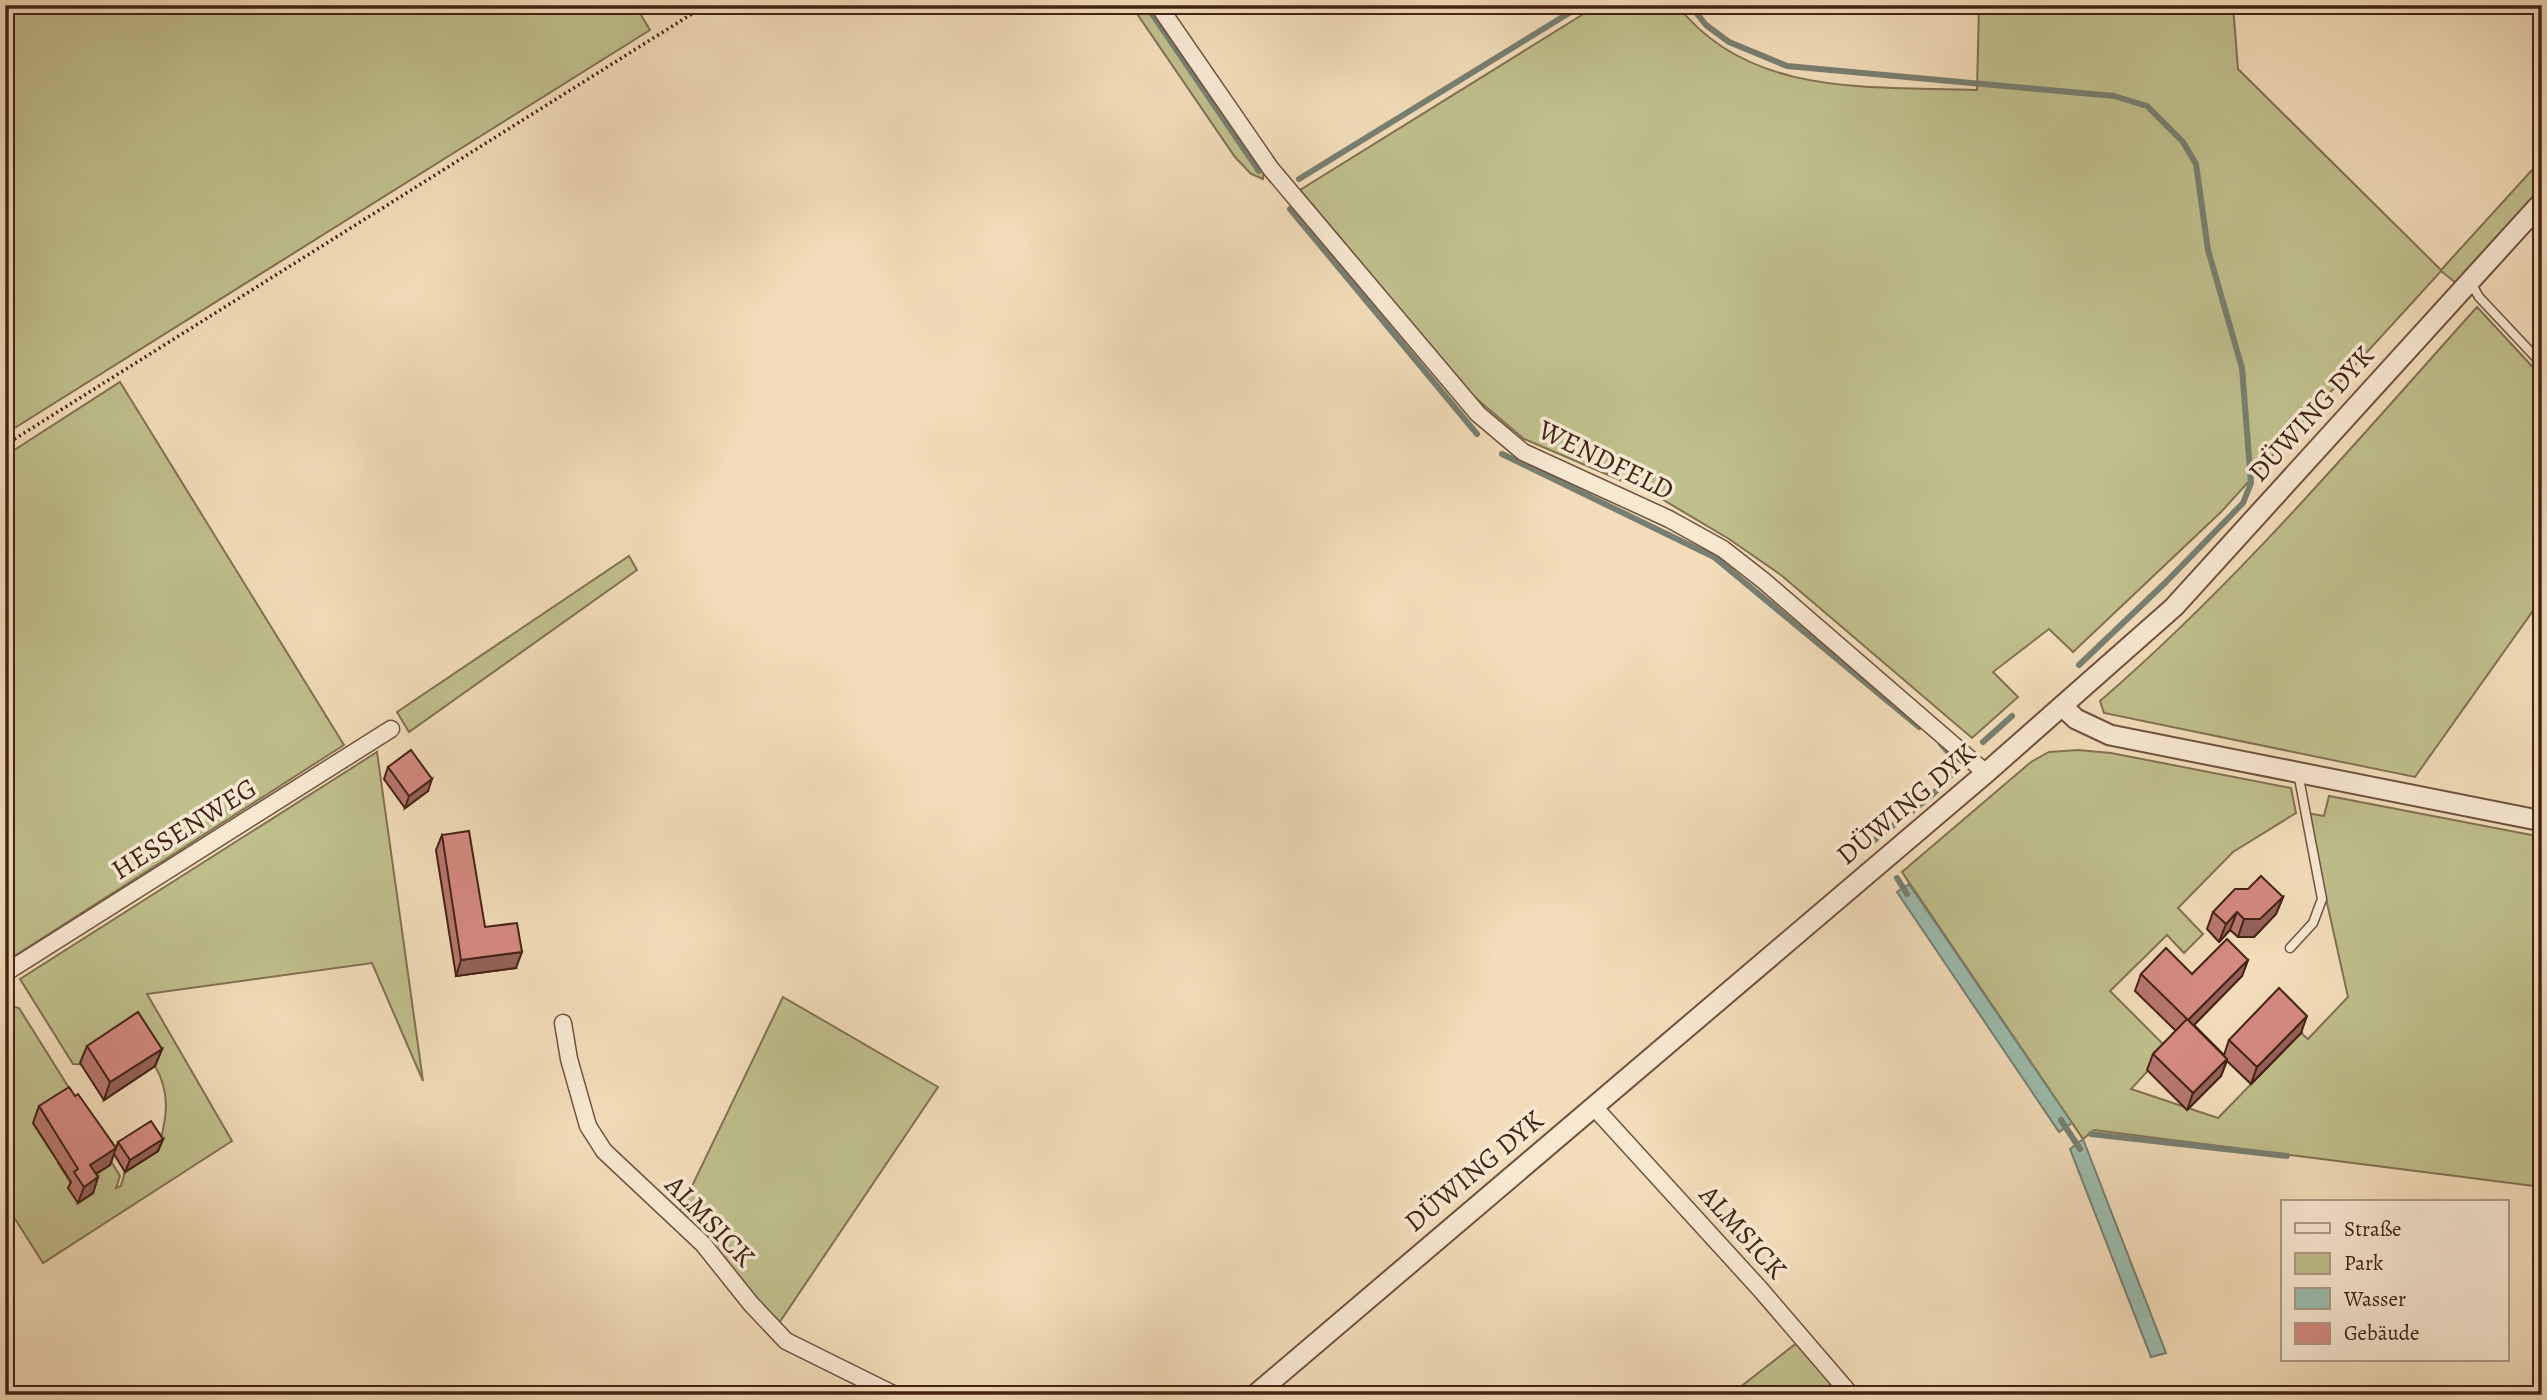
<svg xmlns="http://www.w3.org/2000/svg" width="2547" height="1400" font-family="Alegreya,serif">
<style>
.green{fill:#bfbf8c;stroke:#827151;stroke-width:2}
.water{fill:#9bbcad;stroke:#787f71;stroke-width:2}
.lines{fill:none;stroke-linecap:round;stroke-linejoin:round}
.stream{stroke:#787f71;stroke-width:6}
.service-casing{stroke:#70513f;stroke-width:11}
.minor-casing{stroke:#70513f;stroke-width:19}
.tertiary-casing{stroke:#70513f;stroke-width:23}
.path{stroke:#442316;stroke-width:3.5;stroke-dasharray:2 3.5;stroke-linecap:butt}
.service{stroke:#f7e8d2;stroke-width:8}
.minor{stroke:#f7e8d2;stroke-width:16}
.tertiary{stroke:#f7e8d2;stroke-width:19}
.wall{fill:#b7776f;stroke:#442316;stroke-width:2}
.shaded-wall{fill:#95615a;stroke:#442316;stroke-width:2}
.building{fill:#d58a81;stroke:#442316;stroke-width:2}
.labels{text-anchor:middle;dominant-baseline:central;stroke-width:7;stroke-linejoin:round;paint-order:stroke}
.street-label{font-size:28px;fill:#442316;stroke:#f7e8d2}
</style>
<rect width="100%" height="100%" fill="#f2dcb9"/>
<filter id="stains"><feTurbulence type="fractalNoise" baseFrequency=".00286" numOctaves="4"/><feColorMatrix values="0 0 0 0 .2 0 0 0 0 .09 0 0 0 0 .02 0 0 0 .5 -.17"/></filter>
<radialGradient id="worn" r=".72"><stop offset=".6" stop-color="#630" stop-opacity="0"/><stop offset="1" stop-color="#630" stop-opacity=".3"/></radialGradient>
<!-- green -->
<g class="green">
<path d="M5,5h630l15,25 -645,404z"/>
<path d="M1131,5h16l117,161 -1,13 -12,-5 -16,-17z"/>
<path d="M1598,5h79c72,93 194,81 300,85l2,-85h254l5,64 203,201 101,-111v30l-86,94 -15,-12 -220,241 -148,140 -24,-23 -56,43 25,25 -46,41 -191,-163 -52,-36 -74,-44 -131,-56 -52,-44 -172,-205z"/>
<path d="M2477,307l65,70v221l-127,179 -311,-64 -4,-12c138,-119 255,-258 377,-394z"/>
<path d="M120,382l224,363 -339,217v-506z"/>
<path d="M629,556l8,14 -228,162 -12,-20z"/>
<path d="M2078,750l33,3 180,35 5,25 -63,39 -55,56 25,26 -19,19 -17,-18 -57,56 58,58 -37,40 87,29 83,-85 7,6 40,-42 -41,-184 17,3 5,-20 213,41v350l-448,-57 -11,9 -181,-267 129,-110 18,-10z"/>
<path d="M377,752l46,329 -51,-118 -225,31 85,147 -189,122 -38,-60v-199l14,4 55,88 -16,67 14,22 12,-4 28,-18 8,13 -4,12 5,-2 4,-14 33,-21c8,-31 14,-56 -3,-85l-82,-2 -53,-85z"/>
<path d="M783,997l155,90 -161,239 -98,-113z"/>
<path d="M1798,1342l33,42 -10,11h-91z"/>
</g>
<!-- water -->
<g class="water">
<path d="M1909,884l163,239 -13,9 -162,-240z"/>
<path d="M2083,1139l83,214 -15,4 -81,-208z"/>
</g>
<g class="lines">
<!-- stream -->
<g class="stream">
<path d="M1146,5l113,166"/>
<path d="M1690,5l16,20 23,17 58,24 327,30 33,10 36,36 13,22 12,86 34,118 9,115 -8,20 -77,79 -87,83"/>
<path d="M1299,179l283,-174"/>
<path d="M1290,209l187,225"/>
<path d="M1502,454l212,103 205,170"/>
<path d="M1983,742l29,-26"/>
<path d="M1872,842c16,-14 79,-56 82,-74 1,-10 -7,-17 -13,-24"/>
<path d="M1897,878l10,16"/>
<path d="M2061,1120l19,29"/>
<path d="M2091,1134l196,22"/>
</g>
<!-- service casing -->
<g class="service-casing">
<g id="service">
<path d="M2471,283l8,14 63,67"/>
<path d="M2290,948l23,-25 9,-24 -24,-126"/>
</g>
</g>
<!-- minor casing -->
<g class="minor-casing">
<g id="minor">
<path d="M1158,5l113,164 207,245 45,38 146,67 54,30 41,32 222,192"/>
<path d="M5,973l386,-244"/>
<path d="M563,1023l6,36 19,67 16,25 99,93 48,60 35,37 109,54"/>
<path d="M1594,1107l166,182 91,106"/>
</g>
</g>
<!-- tertiary casing -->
<g class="tertiary-casing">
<g id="tertiary">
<path d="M2063,707l13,12 34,16 432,86"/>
<path d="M1255,1395l731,-622 188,-166 368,-405"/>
</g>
</g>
<!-- path -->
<path class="path" d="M5,445l701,-440"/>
<!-- service -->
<use href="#service" class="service"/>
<!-- minor -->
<use href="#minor" class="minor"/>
<!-- tertiary -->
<use href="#tertiary" class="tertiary"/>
</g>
<!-- wall -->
<g class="wall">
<path d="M388,767l40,24 -23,17 -21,-29z"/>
<path d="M442,835l43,92 31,41 -60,8 -20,-126z"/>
<path d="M2283,897l-7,17 -22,23h-16l-8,-7 -11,12 -12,-13 6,-17z"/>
<path d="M2248,960l-6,16 -48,49 30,30 5,-15 72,-7 -50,51 -24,-23 -6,15 -34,34 -40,-40 6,-16 23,-23 -41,-40 6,-17h51z"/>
<path d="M87,1046l75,3 -7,17 -51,34 -24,-37z"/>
<path d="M39,1106l77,42 2,-6 45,-3 -5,12 -33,21 -11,-18 -4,11 -14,9 2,3 -5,16 -15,10 -10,-15 3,-6 -38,-59z"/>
</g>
<!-- shaded-wall -->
<g class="shaded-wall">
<path d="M432,779l-4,12 -23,17 4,-12z"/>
<path d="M2283,897l-7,17 -22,23h-16l6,-18z"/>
<path d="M2237,912l-7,18 -11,12 7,-18z"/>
<path d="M522,952l-6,16 -60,8 5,-16z"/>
<path d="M2248,960l-6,16 -60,61 6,-17z"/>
<path d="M2307,1016l-6,17 -50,51 6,-17z"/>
<path d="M162,1049l-7,17 -51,34 6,-18z"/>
<path d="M2227,1059l-6,17 -34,34 6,-17z"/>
<path d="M163,1139l-5,12 -33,21 5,-12z"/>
<path d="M116,1148l-6,17 -26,16 6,-16z"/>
<path d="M98,1177l-5,16 -15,10 6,-16z"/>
</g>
<!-- building -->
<g class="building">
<path d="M411,750l21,29 -23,17 -21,-29z"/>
<path d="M469,831l16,96 32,-4 5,29 -61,8 -19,-125z"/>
<path d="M2261,876l22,21 -23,22h-16l-7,-7 -11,12 -13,-12 22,-23h13z"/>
<path d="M2227,939l21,21 -60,60 39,39 -34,34 -40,-39 34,-35 -46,-45 25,-26 26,26z"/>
<path d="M2279,988l28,28 -50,51 -28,-27z"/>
<path d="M138,1012l24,37 -52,33 -23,-36z"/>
<path d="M69,1087l6,9 3,-2 38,54 -26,17 8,12 -14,10 -10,-15 4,-3 -39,-63z"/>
<path d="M151,1121l12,18 -33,21 -12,-18z"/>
</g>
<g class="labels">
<!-- street labels -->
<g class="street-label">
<text transform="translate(2311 414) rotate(-48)">DÜWING DYK</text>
<text transform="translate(1606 460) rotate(26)">WENDFELD</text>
<text transform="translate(1906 804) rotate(-40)">DÜWING DYK</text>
<text transform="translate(184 829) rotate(-32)">HESSENWEG</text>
<text transform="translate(1474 1171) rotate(-40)">DÜWING DYK</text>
<text transform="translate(710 1221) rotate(46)">ALMSICK</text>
<text transform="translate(1743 1232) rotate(48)">ALMSICK</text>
</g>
</g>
<!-- margin -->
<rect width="2547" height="1400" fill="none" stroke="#f2dcb9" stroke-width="28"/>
<rect x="7" y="7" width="2533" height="1386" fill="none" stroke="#442316" stroke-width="3.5"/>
<rect x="14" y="14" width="2519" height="1372" fill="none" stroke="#442316" stroke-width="2"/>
<!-- legend -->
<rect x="2281" y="1200" width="228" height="161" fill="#f7e8d2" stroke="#af9987" stroke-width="2"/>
<rect x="2295" y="1223" width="35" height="10" fill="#f7e8d2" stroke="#af9987" stroke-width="2"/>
<text x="2344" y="1236" font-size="21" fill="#442316">Straße</text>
<rect x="2295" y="1253" width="35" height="21" fill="#bfbf8c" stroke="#af9987" stroke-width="2"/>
<text x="2344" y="1270" font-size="21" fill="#442316">Park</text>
<rect x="2295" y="1288" width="35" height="21" fill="#9bbcad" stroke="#af9987" stroke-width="2"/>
<text x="2344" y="1306" font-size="21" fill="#442316">Wasser</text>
<rect x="2295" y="1323" width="35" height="21" fill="#d58a81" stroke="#af9987" stroke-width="2"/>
<text x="2344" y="1340" font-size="21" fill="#442316">Gebäude</text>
<rect width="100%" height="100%" filter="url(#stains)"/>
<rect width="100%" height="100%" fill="url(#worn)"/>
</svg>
